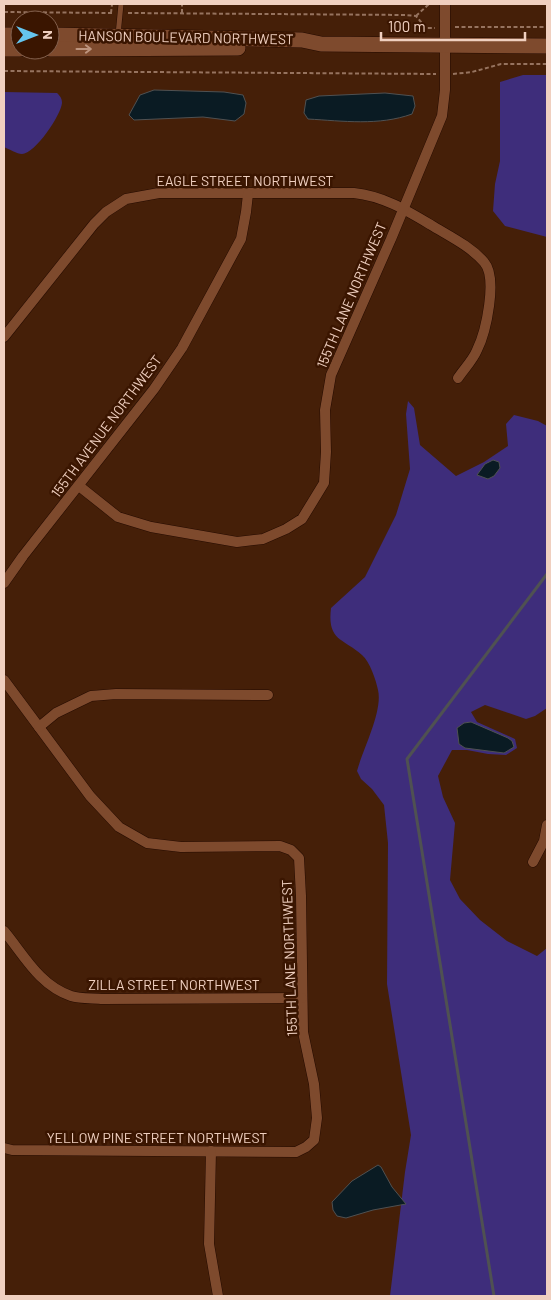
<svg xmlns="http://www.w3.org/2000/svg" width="551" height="1300" font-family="Barlow,sans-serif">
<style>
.green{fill:#3e2d7b}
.water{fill:#0a1b23;stroke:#4f5152}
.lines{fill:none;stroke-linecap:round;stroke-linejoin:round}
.stream{stroke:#4f5152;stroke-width:3}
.service-casing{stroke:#250b00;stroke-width:6}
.minor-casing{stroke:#250b00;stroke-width:11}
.secondary-casing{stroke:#250b00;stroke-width:16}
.path{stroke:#96735f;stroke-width:2;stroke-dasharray:4 2.5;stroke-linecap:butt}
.service{stroke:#7e4a2d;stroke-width:5}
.minor{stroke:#7e4a2d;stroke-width:10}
.secondary{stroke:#7e4a2d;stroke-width:15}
.oneway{stroke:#bd947e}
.labels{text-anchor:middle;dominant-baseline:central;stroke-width:5;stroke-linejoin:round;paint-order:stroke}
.street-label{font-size:14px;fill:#f0d0c0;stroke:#3a1500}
</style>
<rect width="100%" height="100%" fill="#451f08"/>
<!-- green -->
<g class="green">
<path d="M523,75h24v162l-42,-11 -12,-15 2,-27 5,-23v-79z"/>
<path d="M4,92l53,1c3,3 5,5 5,10 -1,12 -27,51 -40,51 -5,0 -13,-5 -18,-7z"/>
<path d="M408,401l6,7 6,37 36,31 28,-14 24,-16 -2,-22 8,-9 24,6 9,5v282l-12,8 -9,3 -41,-14 -14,7 6,10 38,17 2,9 -11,7 -18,-1 -21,-4h-15l-14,26 5,21 12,26 -5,57 10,19 20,21 27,21 30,15 10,-8v348h-157l15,-124 6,-37 -24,-151 1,-141 -4,-38 -12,-16 -11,-10 -4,-8c6,-22 26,-60 21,-81 -2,-10 -8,-28 -16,-35 -19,-17 -35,-14 -31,-47l34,-31 31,-62 14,-46 -4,-55z"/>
</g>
<!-- water -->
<g class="water">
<path d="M154,90l70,2 19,3 3,8 -2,11 -9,7 -32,-4 -69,3 -5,-5 11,-20z"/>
<path d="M385,93l28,3 2,10 -3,8c-33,12 -69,7 -104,5l-4,-6 2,-13 13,-4z"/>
<path d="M493,460l6,2 1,6 -6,8 -6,3 -11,-4 8,-11z"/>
<path d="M471,722l37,16 4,3 2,6 -10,6 -39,-5 -6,-4 -2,-16 7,-5z"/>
<path d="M378,1165l3,2 11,20 14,17 -33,6 -27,8 -9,-2 -4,-6 -1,-8 20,-21z"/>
</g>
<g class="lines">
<!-- stream -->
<path class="stream" d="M494,1296l-87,-537 140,-185"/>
<!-- service casing -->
<g class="service-casing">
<path id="service" d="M118,35l3,-31"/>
</g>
<!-- minor casing -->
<g class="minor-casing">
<g id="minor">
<path d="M4,337l90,-113 12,-12 20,-13 33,-6h195c29,3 52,17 77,32 18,11 39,21 53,37 14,16 2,70 -7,88 -4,10 -13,19 -19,28"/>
<path d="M79,486l39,31 33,10 86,15 26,-3 23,-10 16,-10 22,-36 2,-31 -1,-42 6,-35 60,-136 51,-123 3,-26v-86"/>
<path d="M4,583l19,-27 131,-167 28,-41 59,-109 5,-27 2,-18"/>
<path d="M4,680l86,116 29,31 28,16 34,4 99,-1 11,4 8,8 2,38 2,136 11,52 3,34 -3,22 -8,7 -10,5 -284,-2 -8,-2"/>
<path d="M39,727l17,-14 35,-17 25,-2 152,1"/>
<path d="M533,862l11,-21 3,-16"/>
<path d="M4,931c20,24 35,54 67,65 9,3 22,2 32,3l199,-1"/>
<path d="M211,1151l-2,93 9,52"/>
</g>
</g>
<!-- secondary casing -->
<g class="secondary-casing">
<g id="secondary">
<path d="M4,35h16"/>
<path d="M50,35l252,5 19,4 226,2"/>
<path d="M4,49h16"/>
<path d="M50,49l188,-1"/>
</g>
</g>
<!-- path -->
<g class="path">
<path d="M4,12l109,1"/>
<path d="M111,13l1,-9"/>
<path d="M128,13l278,2 10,1 10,12h9"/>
<path d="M182,13v-9"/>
<path d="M416,16l13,-12"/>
<path d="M455,27h92"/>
<path d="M4,71l432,3"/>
<path d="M453,74l19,-2 29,-8h46"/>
</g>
<!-- service -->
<use href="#service" class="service"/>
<!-- minor -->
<use href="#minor" class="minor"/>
<!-- secondary -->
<use href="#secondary" class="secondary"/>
</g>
<!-- one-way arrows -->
<defs><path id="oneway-shaft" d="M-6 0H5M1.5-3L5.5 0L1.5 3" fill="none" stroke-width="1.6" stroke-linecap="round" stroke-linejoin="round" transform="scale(1.25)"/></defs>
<use class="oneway" href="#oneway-shaft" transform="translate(84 49)"/>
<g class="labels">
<!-- street labels -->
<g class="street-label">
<text transform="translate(186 37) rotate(1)">HANSON BOULEVARD NORTHWEST</text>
<text x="245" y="180">EAGLE STREET NORTHWEST</text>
<text transform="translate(351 295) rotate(-67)">155TH LANE NORTHWEST</text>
<text transform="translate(106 426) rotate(-53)">155TH AVENUE NORTHWEST</text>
<text transform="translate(289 958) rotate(-92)">155TH LANE NORTHWEST</text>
<text x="174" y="984">ZILLA STREET NORTHWEST</text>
<text x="157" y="1137">YELLOW PINE STREET NORTHWEST</text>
</g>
</g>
<!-- border -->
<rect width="551" height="1300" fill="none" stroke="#f0d0c0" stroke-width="10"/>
<!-- north arrow -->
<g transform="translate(35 35) rotate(90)"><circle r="24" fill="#3a1500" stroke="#83604d"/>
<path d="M0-4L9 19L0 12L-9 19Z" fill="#65c5ee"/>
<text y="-8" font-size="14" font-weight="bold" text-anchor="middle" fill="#f0d0c0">N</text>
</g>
<!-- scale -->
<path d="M381 32v8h144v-8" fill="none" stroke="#f0d0c0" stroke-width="2.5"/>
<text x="388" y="32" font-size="15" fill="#f0d0c0" stroke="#3a1500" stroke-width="4" paint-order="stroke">100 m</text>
</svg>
